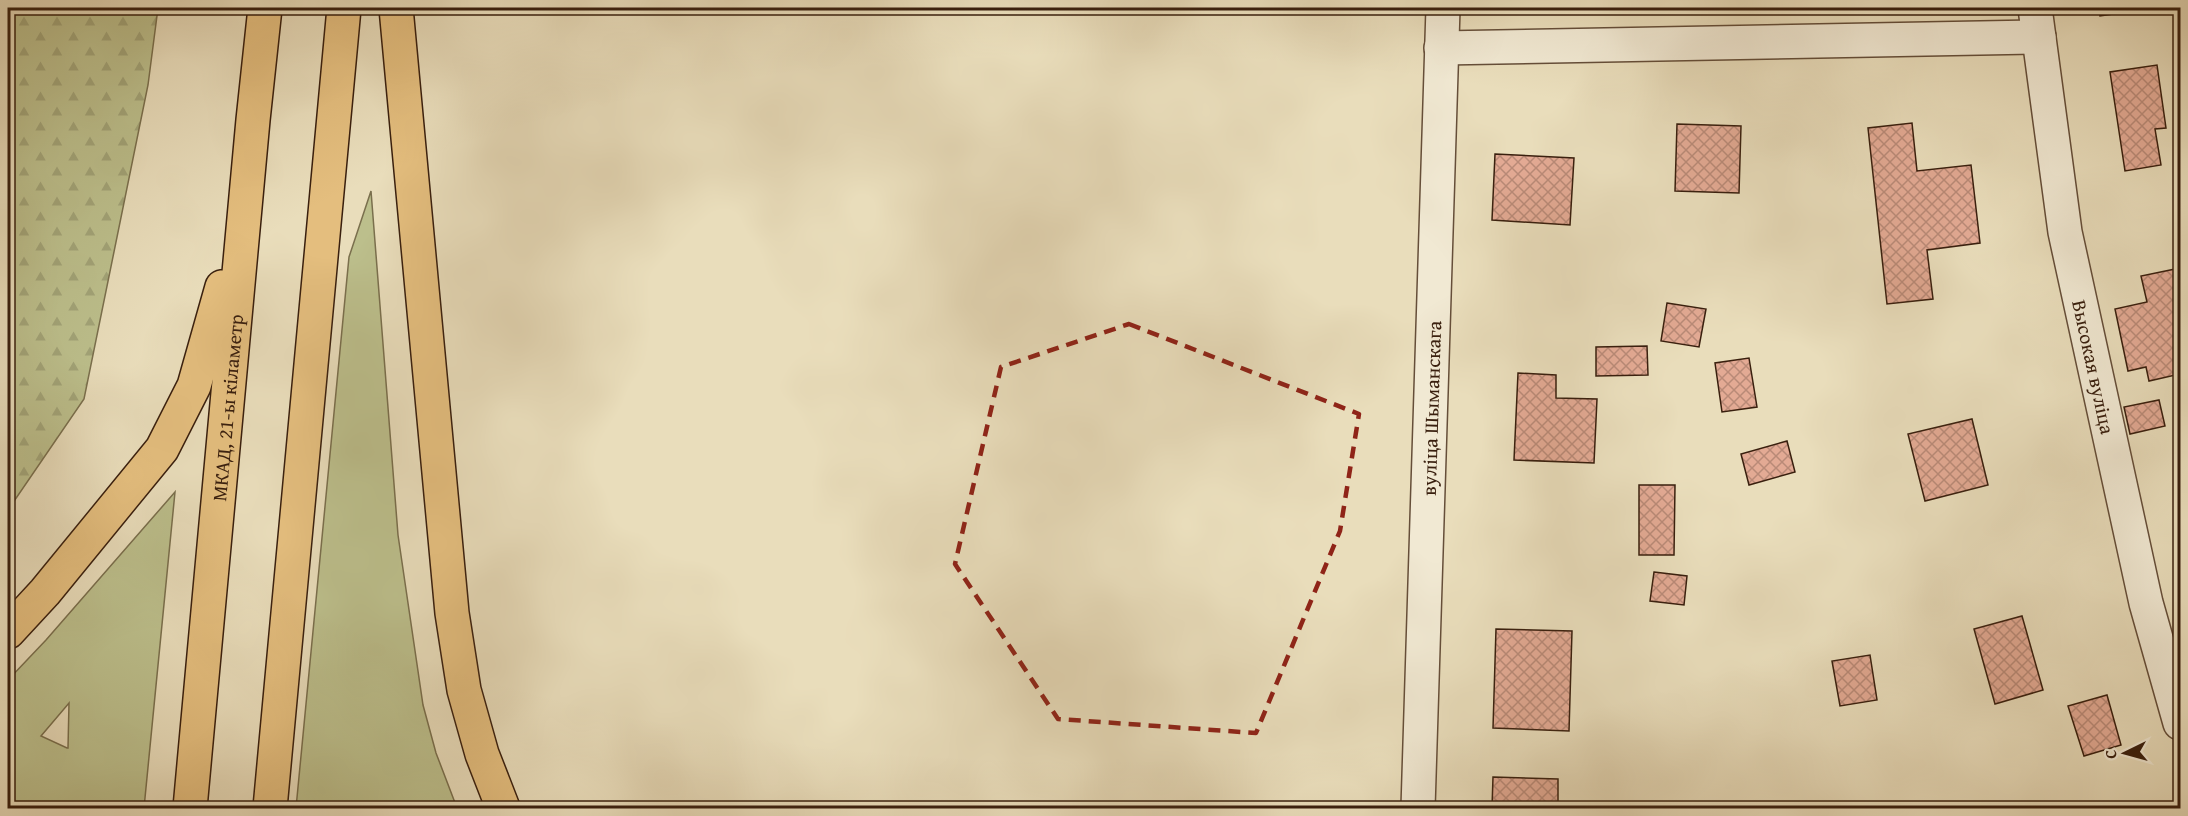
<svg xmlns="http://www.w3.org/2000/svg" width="2188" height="816" font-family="'Gentium Book Plus',serif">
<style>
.green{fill:#bcbf8c;stroke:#7a6f4d;stroke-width:1.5;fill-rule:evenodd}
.forest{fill:url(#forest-firs);stroke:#7a6f4d;stroke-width:1.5}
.building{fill:url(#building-cross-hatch);stroke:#391f0e;stroke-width:1.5}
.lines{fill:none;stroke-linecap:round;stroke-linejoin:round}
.street-casing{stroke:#654e39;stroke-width:36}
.highway-casing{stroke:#391f0e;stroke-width:36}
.street{stroke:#f1e9d3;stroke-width:33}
.highway{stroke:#e4be7e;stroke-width:33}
.marked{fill:none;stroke:#8f2418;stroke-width:4.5;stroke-dasharray:12 8;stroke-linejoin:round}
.labels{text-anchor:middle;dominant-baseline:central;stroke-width:4.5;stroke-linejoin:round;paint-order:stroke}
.street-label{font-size:20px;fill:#391f0e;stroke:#f1e9d3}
</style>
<defs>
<pattern id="forest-firs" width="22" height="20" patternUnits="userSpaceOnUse" patternTransform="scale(1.5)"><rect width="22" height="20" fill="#bcbf8c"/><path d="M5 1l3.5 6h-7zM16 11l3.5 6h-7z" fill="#a2a478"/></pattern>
<pattern id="building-cross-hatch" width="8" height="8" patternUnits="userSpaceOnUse" patternTransform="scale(1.5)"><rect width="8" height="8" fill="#e3aa94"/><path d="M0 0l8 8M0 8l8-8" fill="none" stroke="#b98a77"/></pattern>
</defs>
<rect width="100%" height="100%" fill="#e9ddbb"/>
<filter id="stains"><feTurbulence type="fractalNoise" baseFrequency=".00333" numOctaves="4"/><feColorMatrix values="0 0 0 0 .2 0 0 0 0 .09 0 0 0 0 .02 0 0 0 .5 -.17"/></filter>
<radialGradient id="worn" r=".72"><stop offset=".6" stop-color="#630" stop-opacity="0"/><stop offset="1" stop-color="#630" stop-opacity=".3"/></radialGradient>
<!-- green -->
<g class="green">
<path d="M371,191l27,344 25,170 13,48 21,55h-161l53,-551z"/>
<path d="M175,492l-31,316h-136v-128l38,-40zM69,703l-1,45h-1l-26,-12z"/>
</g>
<!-- forest -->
<path class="forest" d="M8,8h150l-10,77 -64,314 -76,111z"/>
<!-- building -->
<g class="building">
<path d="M2099,8h50v1l-49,7z"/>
<path d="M2157,65l9,63 -11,1 6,36 -36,6 -15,-99z"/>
<path d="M1912,123l5,48 54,-6 9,78 -53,7 6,49 -46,5 -19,-176z"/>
<path d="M1677,124l64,2 -2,67 -64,-2z"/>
<path d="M1495,154l79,4 -4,67 -78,-5z"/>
<path d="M2180,268v106l-31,7 -3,-14 -18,4 -13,-62 32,-7 -6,-26z"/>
<path d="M1667,303l39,6 -7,38 -38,-6z"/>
<path d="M1647,346l1,29 -52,1v-29z"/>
<path d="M1749,358l8,49 -35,5 -7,-49z"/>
<path d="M1518,373l38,2v23l41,1 -3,64 -80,-3z"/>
<path d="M2159,400l6,26 -35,8 -6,-27z"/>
<path d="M1972,419l16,66 -63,16 -17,-67z"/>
<path d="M1787,441l8,31 -46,13 -8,-31z"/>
<path d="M1639,485h36l-1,70h-35z"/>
<path d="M1654,572l33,4 -3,29 -34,-4z"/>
<path d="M2022,616l21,74 -48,14 -21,-75z"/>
<path d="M1496,629l76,2 -3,100 -76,-3z"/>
<path d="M1870,655l7,45 -37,6 -8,-45z"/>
<path d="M2107,695l14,50 -37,11 -16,-50z"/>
<path d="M1493,777l65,2v29h-66z"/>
</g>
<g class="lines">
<!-- street casing -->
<g class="street-casing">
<g id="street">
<path id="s1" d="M2035,8l30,224 81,371 34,120"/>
<path d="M1441,48l598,-11"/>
<path id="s2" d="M1418,808l25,-800"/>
</g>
</g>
<!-- highway casing -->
<g class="highway-casing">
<g id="highway">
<path d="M396,8l56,605 12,77 18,64 21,54"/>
<path d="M8,632l37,-40 117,-143 32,-63 28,-99"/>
<path id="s3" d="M190,808l63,-688 12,-112"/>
<path d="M270,808l74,-800"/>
</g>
</g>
<!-- street -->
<use href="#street" class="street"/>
<!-- highway -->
<use href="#highway" class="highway"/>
</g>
<!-- marked area -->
<path class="marked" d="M1129,324l230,90 -19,117 -84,202 -198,-14 -103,-155 46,-197z"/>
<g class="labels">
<!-- street labels -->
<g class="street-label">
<text stroke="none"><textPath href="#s1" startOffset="364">Высокая вуліца</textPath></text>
<text stroke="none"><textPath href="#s3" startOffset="402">МКАД, 21-ы кіламетр</textPath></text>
<text stroke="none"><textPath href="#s2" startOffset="400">вуліца Шыманскага</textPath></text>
</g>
</g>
<!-- margin -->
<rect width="2188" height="816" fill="none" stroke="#e9ddbb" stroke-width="30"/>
<rect x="9" y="9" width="2170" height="798" fill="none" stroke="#391f0e" stroke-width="3"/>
<rect x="15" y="15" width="2158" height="786" fill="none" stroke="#391f0e" stroke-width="1.5"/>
<!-- north arrow -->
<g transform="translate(2125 753) rotate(265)" stroke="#f1e9d3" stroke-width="4.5" paint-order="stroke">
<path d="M0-4.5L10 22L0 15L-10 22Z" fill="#391f0e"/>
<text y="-9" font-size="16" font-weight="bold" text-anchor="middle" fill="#391f0e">С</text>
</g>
<rect width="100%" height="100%" filter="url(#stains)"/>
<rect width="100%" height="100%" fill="url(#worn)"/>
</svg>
